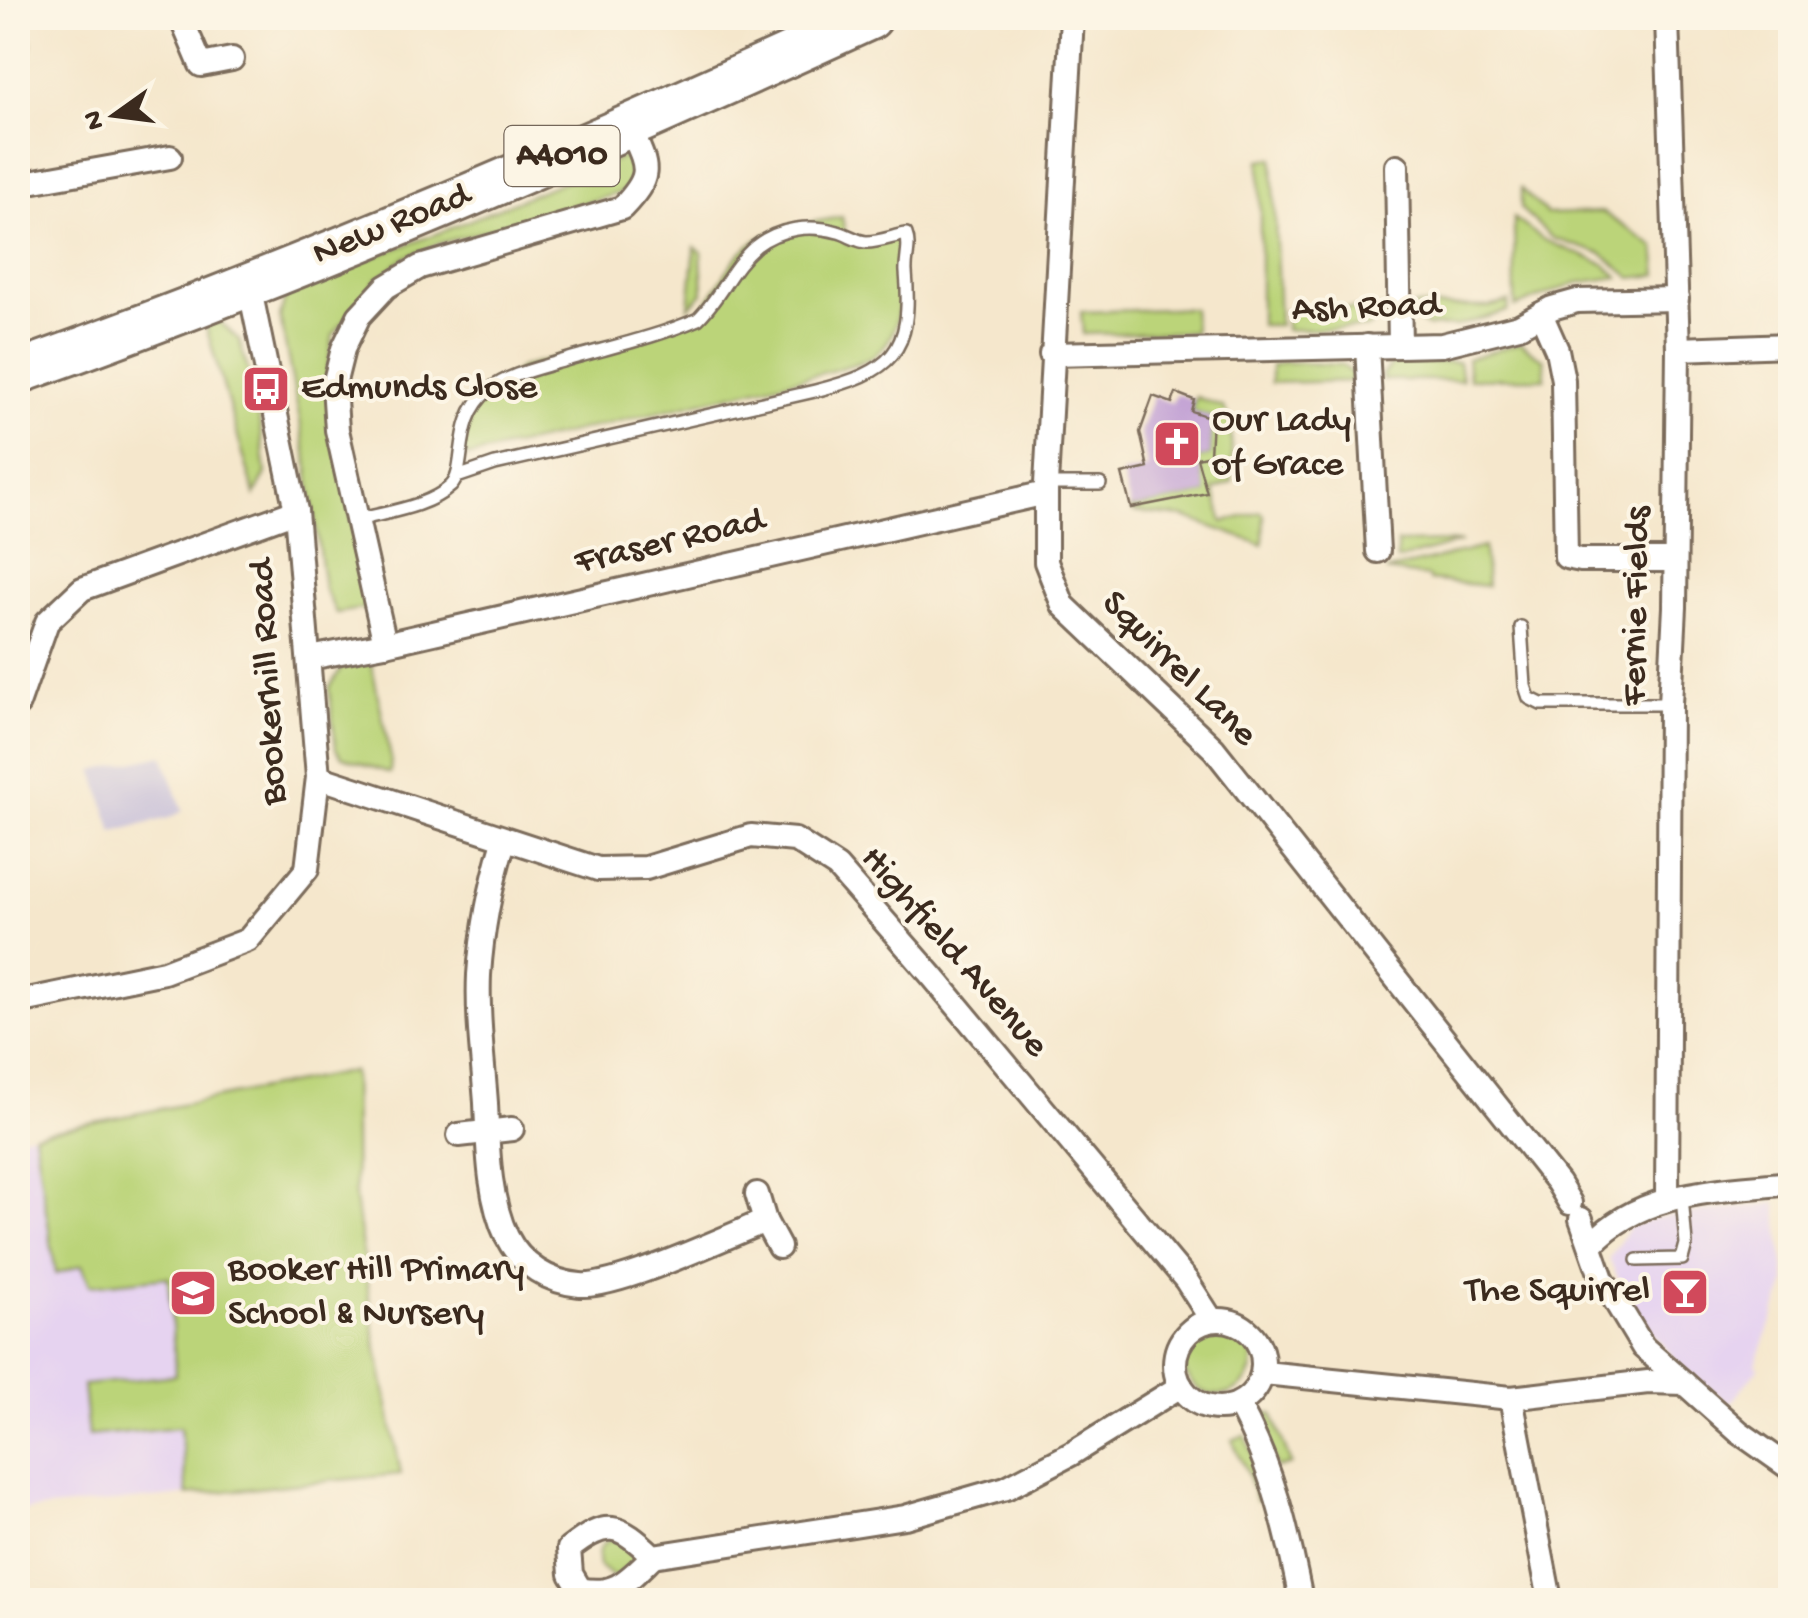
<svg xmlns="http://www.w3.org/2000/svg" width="1808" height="1618" font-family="'Gochi Hand',sans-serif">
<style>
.built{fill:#e6d3f0}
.industrial{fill:#c8c0d8}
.green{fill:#bbd479;stroke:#7b7f4c;stroke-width:2.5}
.building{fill:#c5a5d5}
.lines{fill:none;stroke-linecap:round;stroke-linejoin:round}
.lane-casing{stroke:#7c6c5b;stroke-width:16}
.street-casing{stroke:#7c6c5b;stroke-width:28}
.highway-casing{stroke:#7c6c5b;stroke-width:48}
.lane{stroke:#fff;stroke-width:11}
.street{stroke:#fff;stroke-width:22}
.highway{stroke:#fff;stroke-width:42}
.labels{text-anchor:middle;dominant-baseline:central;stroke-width:8;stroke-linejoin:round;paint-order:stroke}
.shield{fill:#fcf5e5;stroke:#75675a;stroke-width:2.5}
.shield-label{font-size:35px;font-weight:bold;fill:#3b2a1e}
.street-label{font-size:38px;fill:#3b2a1e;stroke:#fcf5e5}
.poi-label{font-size:38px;fill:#3b2a1e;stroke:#fcf5e5;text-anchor:start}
</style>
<rect width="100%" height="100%" fill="#fcf5e5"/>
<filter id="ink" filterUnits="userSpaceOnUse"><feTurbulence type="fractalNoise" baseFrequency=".01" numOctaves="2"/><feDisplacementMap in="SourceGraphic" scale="20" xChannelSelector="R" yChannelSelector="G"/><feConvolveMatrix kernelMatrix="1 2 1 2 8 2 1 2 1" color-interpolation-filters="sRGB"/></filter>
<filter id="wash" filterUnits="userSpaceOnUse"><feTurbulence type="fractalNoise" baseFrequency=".0048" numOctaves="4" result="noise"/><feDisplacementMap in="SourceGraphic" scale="40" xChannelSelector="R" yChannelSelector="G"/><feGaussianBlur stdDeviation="2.25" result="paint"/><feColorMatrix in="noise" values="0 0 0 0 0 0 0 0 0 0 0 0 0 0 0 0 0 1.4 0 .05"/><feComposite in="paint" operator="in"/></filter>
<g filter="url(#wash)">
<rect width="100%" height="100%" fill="#f5e7cc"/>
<!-- built -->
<g class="built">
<path d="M353,1071l2,128 20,140 26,135 -383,37v-374z"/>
<path d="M1776,1203l10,80 -30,81 3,3 -29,37 -45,-34 -33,-38 -21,-28 -22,-45 21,-33 32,-9z"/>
</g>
<!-- industrial -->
<path class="industrial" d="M163,755l20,56 -14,7 -56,14 -19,-61z"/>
<!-- green -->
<g class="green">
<path d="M21,18h4c6,21 11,38 -7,54v-49z"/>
<path d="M630,154l7,25 -17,14 -183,51 -31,13 -29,22 -44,56 -6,38 40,235 -31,5 -12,-25 -18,-136 -26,-135 8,-30 146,-52z"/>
<path d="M1273,158l6,167h-19v-165z"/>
<path d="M1521,189l26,25 55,-2 53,35 3,28 -26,3 -30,-24 -50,-16 -31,-29z"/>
<path d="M842,217l5,27 50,-8c1,39 14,101 -29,123 -11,5 -25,8 -37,12l-364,86 -5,-10 9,-41 49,-38 171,-50c20,-15 28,-37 43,-57 25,-34 69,-37 108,-44z"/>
<path d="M1514,218l30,22 60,24 15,13 -43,6 -61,24z"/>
<path d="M695,247l6,5 2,41 -14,14z"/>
<path d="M1509,302l-1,9 -51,15 -30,1 -11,-7 -3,-14 75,1z"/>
<path d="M1193,308l1,24 -111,2 -2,-22z"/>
<path d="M1382,308l-1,8 -14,12 -81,2v-19z"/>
<path d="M215,317l24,23 17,57 10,76 -11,22 -51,-175z"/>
<path d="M1520,343l24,17 1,18 -76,1 -2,-20z"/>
<path d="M1284,362l58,3 10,9 1,7 -82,2v-17z"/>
<path d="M1395,362h64l3,18h-79l-1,-5z"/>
<path d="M1196,397l27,10 8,14 1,61 -18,8 9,32 38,-10 3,3 -1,30 -79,-28 -51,-5 -2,-4 75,-15 -7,-27 -6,-7 17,-4 2,-37 -21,-7z"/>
<path d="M1461,542l-64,18v-17z"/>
<path d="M1484,547l3,39 -58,-6v-3l-43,-6z"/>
<path d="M370,657l21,101 -1,15 -48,-16 -6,-8 -7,-61 19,-30z"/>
<path d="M353,1071l2,128 20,140 26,135 -214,21 -7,-68 -92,9 -5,-51 93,-10 -8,-98 -78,8 -8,-20 -26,9 -22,-140z"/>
<circle cx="1218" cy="1360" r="35"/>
<path d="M1272,1413l19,51 -14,4 -21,-49 1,-5z"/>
<path d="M1245,1435l25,60 -14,6 -9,-29 -15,-32z"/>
<path d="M618,1537l19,17v6l-23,17 -15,-11c-4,-16 3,-26 19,-29z"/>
</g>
<g id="blocks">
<!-- building -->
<path class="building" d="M1176,393l18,7 -3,11 21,7 -2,37 -13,3 10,35 -76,15 -9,-34 26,-6 -8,-36 13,-36 19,7z"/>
</g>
</g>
<g filter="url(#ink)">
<use href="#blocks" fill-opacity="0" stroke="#7c6c5b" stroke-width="2.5"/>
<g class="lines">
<!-- lane casing -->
<g class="lane-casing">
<g id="lane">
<path d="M1046,484h54"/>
<path d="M358,520c29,-8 70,-13 93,-34 17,-17 1,-67 38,-96 18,-14 42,-20 63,-26 49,-15 100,-25 146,-45 23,-22 33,-52 58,-73 23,-18 54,-22 82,-14 9,2 20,10 29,10 12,0 27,-6 39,-8 5,12 -1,25 0,38 7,81 -14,100 -91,119l-320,73 -38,13"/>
<path d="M1521,627l4,59 4,12 12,6h129"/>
<path d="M1637,1260l45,-1 4,-15 -4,-48"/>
</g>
</g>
<!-- street casing -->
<g class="street-casing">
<g id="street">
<path d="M181,18l20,47 31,-6"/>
<path d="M1072,18l-26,466v78l17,43 151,144 344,434 12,20"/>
<path d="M1667,18l11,331 -3,258 -5,97 -3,493"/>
<path d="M1397,166l3,179"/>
<path d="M18,184l152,-27"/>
<path d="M1541,314l16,36 6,30 3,177 15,3h94"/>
<path d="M1367,346l11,205"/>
<path d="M1678,349l112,-4"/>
<path d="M1051,354l391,-9 77,-19 33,-18 25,-7 100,-2"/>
<path d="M385,644l-48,-214 -3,-45 9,-36 16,-33 27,-29 34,-20 202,-59c32,-34 26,-40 8,-80"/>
<path d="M309,658l76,-14 661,-151"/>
<path d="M18,704l29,-82 35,-33 214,-78"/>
<path d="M318,777l280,92 48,-1 105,-32 44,4 42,27 96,110 253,303 25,39"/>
<path d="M504,841c-13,43 -22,88 -25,134 -2,42 4,86 7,128 2,43 2,95 21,134 14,28 42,45 73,48 37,3 146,-48 185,-64"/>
<path d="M18,1002l146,-30 84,-32 59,-71 11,-92 -22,-266 -47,-226"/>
<path d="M459,1135l53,-6"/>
<path d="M757,1194l8,27 14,26"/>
<path d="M1581,1219l21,60 41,68 41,36"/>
<path d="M1592,1244c50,-55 130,-53 198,-61"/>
<circle cx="1219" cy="1364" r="44"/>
<path d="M1264,1373l247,25 137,-16 36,1 55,49 51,36"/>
<path d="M1511,1398l39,202"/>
<path d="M1238,1404c34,61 50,129 63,196"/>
<path d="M653,1556c-35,-33 -46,-37 -84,-7l2,25 9,15c36,8 49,-10 73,-33l252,-39 101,-29 65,-34 110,-68"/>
</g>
</g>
<!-- highway casing -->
<g class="highway-casing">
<path id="highway" d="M18,372c289,-103 572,-226 852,-354"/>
</g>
<!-- lane -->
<use href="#lane" class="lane"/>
<!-- street -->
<use href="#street" class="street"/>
<!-- highway -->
<use href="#highway" class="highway"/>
</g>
</g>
<!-- icons -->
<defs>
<g id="bus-square" transform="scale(2.5)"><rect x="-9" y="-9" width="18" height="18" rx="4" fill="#d1495b" stroke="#fcf5e5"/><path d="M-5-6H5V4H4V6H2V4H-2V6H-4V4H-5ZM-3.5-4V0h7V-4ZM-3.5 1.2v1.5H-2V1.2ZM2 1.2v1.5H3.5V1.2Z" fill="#fff"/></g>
<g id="church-square" transform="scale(2.5)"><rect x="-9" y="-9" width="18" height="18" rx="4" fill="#d1495b" stroke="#fcf5e5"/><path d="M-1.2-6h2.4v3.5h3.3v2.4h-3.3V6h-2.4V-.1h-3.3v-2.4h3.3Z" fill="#fff"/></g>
<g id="bar-square" transform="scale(2.5)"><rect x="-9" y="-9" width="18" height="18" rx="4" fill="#d1495b" stroke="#fcf5e5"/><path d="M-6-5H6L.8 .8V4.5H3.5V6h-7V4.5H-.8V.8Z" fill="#fff"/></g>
<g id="school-square" transform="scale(2.5)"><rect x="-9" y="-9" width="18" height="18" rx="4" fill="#d1495b" stroke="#fcf5e5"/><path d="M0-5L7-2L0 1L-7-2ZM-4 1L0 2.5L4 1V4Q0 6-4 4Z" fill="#fff"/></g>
</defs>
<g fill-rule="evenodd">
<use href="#bus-square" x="266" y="389"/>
<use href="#church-square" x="1177" y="444"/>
<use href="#bar-square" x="1685" y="1292"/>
<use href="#school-square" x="193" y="1293"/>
</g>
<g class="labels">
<!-- shield labels -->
<rect class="shield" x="504.5" y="126" width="115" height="60" rx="8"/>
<g class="shield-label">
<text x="562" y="156">A4010</text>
</g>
<!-- street labels -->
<g class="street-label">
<text transform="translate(392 226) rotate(-22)">New Road</text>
<text transform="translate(1366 309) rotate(-2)">Ash Road</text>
<text transform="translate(670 543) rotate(-13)">Fraser Road</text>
<text transform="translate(1638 606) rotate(-89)">Fernie Fields</text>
<text transform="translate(1178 670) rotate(45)">Squirrel Lane</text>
<text transform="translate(270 682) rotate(-93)">Bookerhill Road</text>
<text transform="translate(953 953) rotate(49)">Highfield Avenue</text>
</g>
<!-- poi labels -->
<g class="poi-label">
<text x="301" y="389">Edmunds Close</text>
<text x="1212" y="422">Our Lady<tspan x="1212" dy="44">of Grace</tspan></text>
<text x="228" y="1271">Booker Hill Primary<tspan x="228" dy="44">School &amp; Nursery</tspan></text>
<text x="1650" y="1292" text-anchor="end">The Squirrel</text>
</g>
</g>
<!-- margin -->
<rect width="1808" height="1618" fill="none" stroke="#fcf5e5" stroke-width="60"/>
<!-- north arrow -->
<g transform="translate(115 115) rotate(256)" stroke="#fcf5e5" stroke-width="8" paint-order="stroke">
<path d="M0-8L18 38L0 25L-18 38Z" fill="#3b2a1e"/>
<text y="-15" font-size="28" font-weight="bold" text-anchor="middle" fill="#3b2a1e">N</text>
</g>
</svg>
